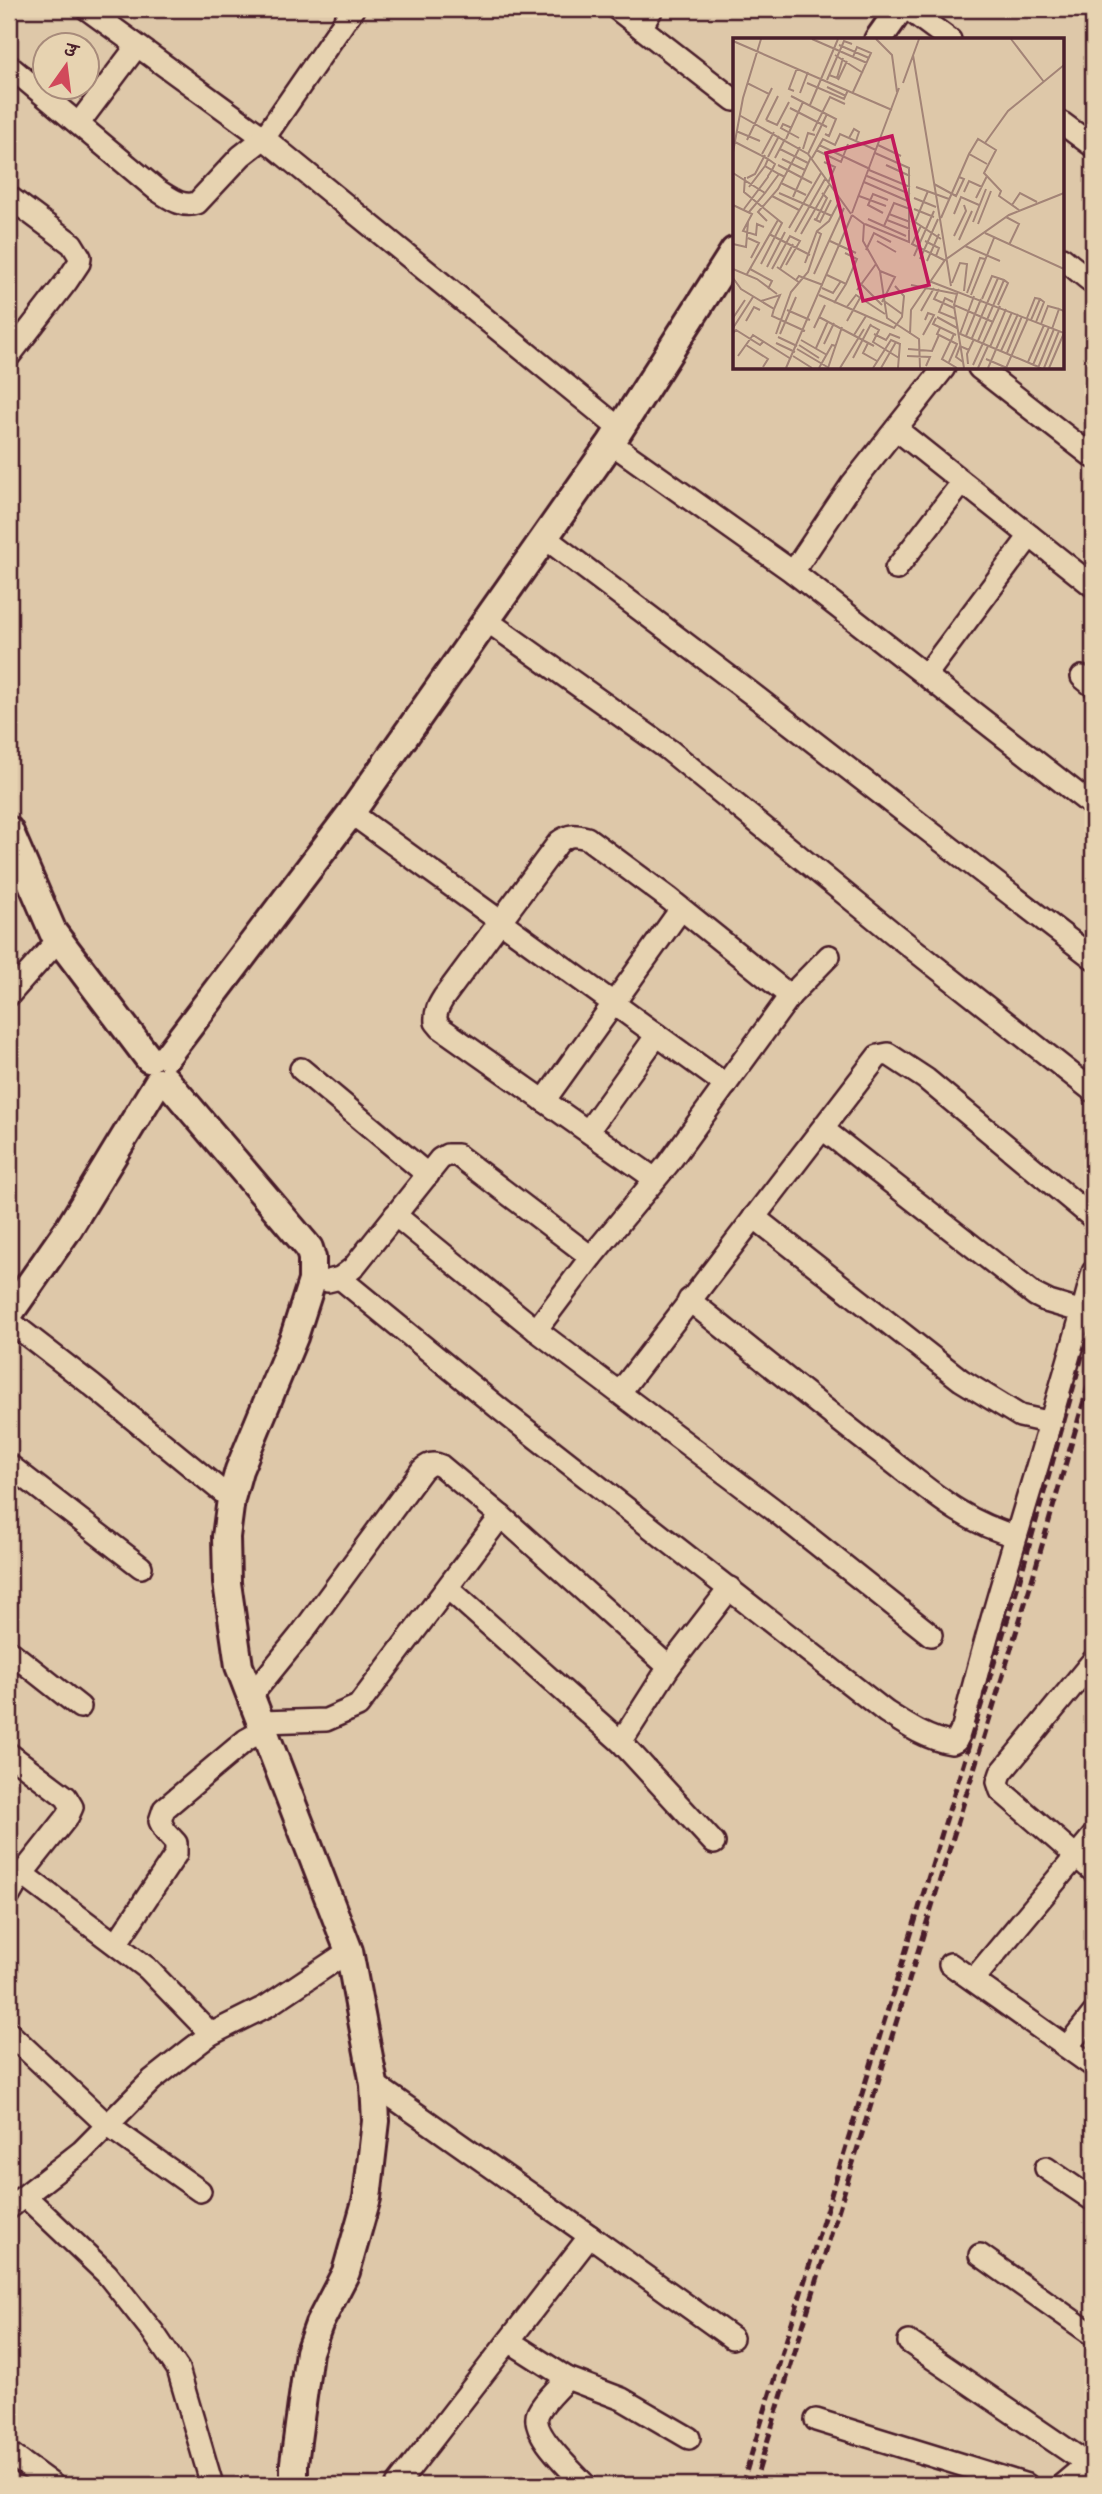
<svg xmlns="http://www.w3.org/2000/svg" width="1102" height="2494" font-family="Kalam,'Playpen Sans Deva',sans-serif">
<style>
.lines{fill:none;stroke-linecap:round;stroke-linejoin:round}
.minor-casing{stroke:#4a1f2b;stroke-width:26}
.tertiary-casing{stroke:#4a1f2b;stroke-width:32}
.minor{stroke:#e7d3b1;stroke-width:21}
.tertiary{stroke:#e7d3b1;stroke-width:26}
.rail{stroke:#4a1f2b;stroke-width:5;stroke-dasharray:10 5;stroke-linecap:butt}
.inset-road{fill:none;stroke:#a38477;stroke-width:2}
.view{fill:#c2185b;fill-opacity:0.15;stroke:#c2185b;stroke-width:3.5}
.inset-edge{fill:none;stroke:#4a1f2b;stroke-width:3.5}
</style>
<rect width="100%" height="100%" fill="#dec8a9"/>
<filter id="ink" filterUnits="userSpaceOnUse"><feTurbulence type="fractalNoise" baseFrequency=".0143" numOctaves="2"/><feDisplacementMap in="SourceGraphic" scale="14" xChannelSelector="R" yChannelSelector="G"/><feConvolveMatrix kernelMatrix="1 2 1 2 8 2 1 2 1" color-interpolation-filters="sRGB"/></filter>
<g filter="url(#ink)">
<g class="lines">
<!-- minor casing -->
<g class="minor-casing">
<g id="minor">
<path d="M87,9l173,126 360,294"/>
<path d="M617,9l117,91"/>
<path d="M908,9l42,31"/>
<path d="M641,28l11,-19"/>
<path d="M9,66l148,124c13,8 25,18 40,13l44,-47 23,-18 89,-129"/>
<path d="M79,123l58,-77"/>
<path d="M1062,123l31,23"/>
<path d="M9,197l63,47 8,13 -1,6 -12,18 -58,75"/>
<path d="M1062,258l31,25"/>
<path d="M979,368l114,89"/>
<path d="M896,429l197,157"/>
<path d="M611,443l182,129 300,234"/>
<path d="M544,537l208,157 341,264"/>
<path d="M896,569l66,-86"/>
<path d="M793,572l59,-88 92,-116"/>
<path d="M486,620l183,130 224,183 200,158"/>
<path d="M926,675l104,-139"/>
<path d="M1082,677l11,9"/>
<path d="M351,813l375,272"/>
<path d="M9,995l49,-55"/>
<path d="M301,1069l127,106"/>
<path d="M544,1101l137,-192"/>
<path d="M823,1129l212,166 14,7 34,10"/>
<path d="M588,1131l69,-96"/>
<path d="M655,1179l-214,-151 -5,-6c-1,-11 3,-17 8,-25l115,-155c10,-8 16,-7 28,-4l81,60 122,98"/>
<path d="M395,1215l141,115 237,179 158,126"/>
<path d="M754,1217l207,163 59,36 32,7"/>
<path d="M340,1278l161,132 385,302c20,13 43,28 66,31l4,-2 7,-14c38,-153 90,-302 130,-455"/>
<path d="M328,1281l12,-3 13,-10 87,-109 7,-4h10l134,102"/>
<path d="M689,1300c64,51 127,103 192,153 44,33 80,69 135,83"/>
<path d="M9,1321l84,65 138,113"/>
<path d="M536,1330l55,-73 77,-93 122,-168 39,-40"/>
<path d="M620,1392l258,-336 10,-2 38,25 167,139"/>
<path d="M9,1465l132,102"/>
<path d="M449,1589l172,153 93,101"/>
<path d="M9,1651l71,56"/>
<path d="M1093,1661l-92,112 -3,9 3,9 92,80"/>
<path d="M251,1696l51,-63 120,-163c6,-6 11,-8 19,-4l60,50 168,151"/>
<path d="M261,1722l65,-2 32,-14 143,-190"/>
<path d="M621,1742l48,-75 61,-79"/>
<path d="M9,1754l57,43 6,10 -4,9 -46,58 -13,22"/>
<path d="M22,1874l125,94 64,66"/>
<path d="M116,1944l60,-90v-11l-11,-12 -5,-10 4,-12 82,-69 18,-10"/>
<path d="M950,1964l143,102"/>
<path d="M973,1980l120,-144"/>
<path d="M9,2033l98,92 93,66"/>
<path d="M1067,2047l26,-33"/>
<path d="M374,2084l216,152 -193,249"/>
<path d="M1046,2168l47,32"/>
<path d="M25,2196l82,78 46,58 25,37 34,116"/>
<path d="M9,2208l73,-57 70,-71 38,-30 21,-16 56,-28 82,-55"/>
<path d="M590,2236l142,102"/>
<path d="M980,2255l113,80"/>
<path d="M509,2341l58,37 55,21 67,39"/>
<path d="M909,2342l179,122"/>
<path d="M567,2378c-9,11 -23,22 -29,35 -9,20 34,57 47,72"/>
<path d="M816,2420l211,65"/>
<path d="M9,2453l44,32"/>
<path d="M1062,2485l31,-26"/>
</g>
</g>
<!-- tertiary casing -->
<g class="tertiary-casing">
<g id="tertiary">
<path d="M878,40l22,-31"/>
<path d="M9,830l44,102 96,127"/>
<path d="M167,1056l184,-243 260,-370 123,-192"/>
<path d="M166,1080l143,168 3,10v23l-18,56 -55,133 -8,29 -5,38 1,46 12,83 110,285 25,133 2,37 -9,77 -21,74 -27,52 -10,28 -15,111v22"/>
<path d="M9,1314l60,-86 89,-146"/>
</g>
</g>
<!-- minor -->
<use href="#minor" class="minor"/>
<!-- tertiary -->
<use href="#tertiary" class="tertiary"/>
<!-- rail -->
<g class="rail">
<path d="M742,2485l277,-903 74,-265"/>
<path d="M754,2485l276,-898 63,-218"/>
</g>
</g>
</g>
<!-- overview -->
<g transform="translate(733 38)">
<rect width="331" height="331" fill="#dec8a9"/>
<path class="inset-road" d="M79,1l55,24M143,1l16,16 5,37M278,1l33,43M0,3l159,69M106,7l30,13M102,17l28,18M180,17l38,231M120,19l4,-10 14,6 -18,39M96,37l8,3 6,-20M94,42l17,-39 8,3M105,42l9,-19M14,45l22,11M74,45l37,16 4,-9M170,45l16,-44M94,49l19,9M61,53l-5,-2 8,-21M67,55l8,-21M58,58l45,23 -7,17 -4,-2M77,67l28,-66M57,70l37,19M6,77l69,39 43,60M33,82l11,5 12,-23M33,82l12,-24M59,90l-9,-4 -2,4 18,10M3,93l24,10M80,93l17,-34 15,7M116,100l5,-9 5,3 -3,9M53,101l17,-37M14,102l25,-52M2,104l33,17M252,105l23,-32 56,-46M86,107l51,24M145,107l23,11M47,111l28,14M70,111l5,-16 7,2M83,112l25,12 7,-18M0,114l10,-54 18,-59M29,116l12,-22M75,116l19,-40M236,116l9,-15 18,11 -12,23 17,18 -2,5 20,14M35,119l11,-21M42,120l10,-19M79,120l11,-19 12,6 5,-11 36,16M49,121l23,11M91,124l11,5 -7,16M45,127l34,18M153,127l24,11M136,132l41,17M0,135l32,20 -16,19M134,138l43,18M12,139l-1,15 38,31 -21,41M14,140l8,-4 10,-19M131,144l46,20M48,145l25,12M201,146l22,12 8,-17 -5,-2M16,149l16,-21M183,149l33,12M195,153l-13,31 26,17M231,154l5,-11 13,6M32,155l14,-19M46,155l53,23M39,158l27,14M126,158l27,10M60,159l18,-40M181,160l22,9M243,160l11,-22M0,167l19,9 -9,17 13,4 1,-11 7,3M279,167l8,-12 17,9M11,171l24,-32v-1l4,-6 3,-6 -7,-5 -3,7 14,8 6,3M181,171l20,8M119,175l47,-125M150,175l-15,-8 5,-11 15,6M156,176l21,8M221,176l7,-17 18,8M119,177l12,9 -1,17 17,30 7,47 32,21 1,29M273,179l13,7 -10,21M208,180l28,-64 18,10M81,181l6,3 11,-22M135,181l38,17M83,182l11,-22 -5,-5M154,182l23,9M34,183l-9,-9 20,-23 22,-42M240,184l13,-33M132,186l44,18v-74l-34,-15M245,186l13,-33M151,188l10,-23 16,6M188,188l-9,18 32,16M56,190l32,-55M62,194l30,-53M252,195l79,36M36,196l41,21M68,196l28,-49M221,198l12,-25 -2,-6M15,200l11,5 -8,15M226,202l13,-29M97,203l26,12M144,203l19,11M192,203l14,7 -3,8M0,206l13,3 2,-25M232,208l35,15M133,212l8,-17 17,9M181,218l20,-45M187,221l18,-40M194,223l12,-27M72,225l12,-32 12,-10 10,-19M34,229l18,-35M44,229l23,16M0,231l24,10 20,15M17,231l22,12 -4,8M39,231l18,-33 10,5 -14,24M47,231l13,-25M147,233l15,6 -13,25M14,236l31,-54M81,236l30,-66M94,237l19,9 11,-25 -12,-6M0,240l8,11 33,20 -2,7 33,15M63,242l3,-4 24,9M196,243l135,52 -15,35M127,245l22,22M219,245l8,-20 7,1 -3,27M178,247l46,9 -3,11 39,17M89,250l11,5 8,-12M206,251l-5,10 20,9M124,252l19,-26M234,255l13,-35 5,1M86,257l75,33 8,-11 2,-21 -9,-10M238,257l23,-57M249,261l10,-23 12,4 4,3 -10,22M28,263l19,-6 -6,14M151,263l18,13M220,264l-8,-4 -6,14 17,7M101,265l12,-19M221,268l10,62M113,270l10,-13 29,19M54,272l23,10M188,273l13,-23M86,279l55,29M204,279l20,11M0,280l12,-18M203,280l-3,6 23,11M294,280l8,-20 5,1 4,3 -8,20M298,282l9,-21M13,283l8,-14 6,3M114,283l13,-23M308,286l7,-18 11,3M137,287l9,5 -6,12 26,16M0,290l20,-31M81,290l11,-23M207,290l-3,6 20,10 -8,18M319,291l7,-20 5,2M0,295l3,-3 24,15 3,-3M225,295l83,35M43,296l15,-42 17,-20 13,-38 -5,-3M47,296l16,-37M141,296l12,6 4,-6 10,4M177,296l1,-24 34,-50 64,-45 55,-22M221,296l-12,25 15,9M227,296l14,-38M121,297l12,-19M190,297l11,-20 -6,-2 -3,7M233,298l15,-37M45,299l19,9M239,300l26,-60M68,302l26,15M245,303l26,-61M43,305l19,9M135,305l-5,10 14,8M91,306l10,-21M13,307l22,14 -5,8M66,307l20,13M257,309l16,-38M83,310l12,-27M64,311l32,19M175,311l24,2 7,-16M268,313l17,-37M274,315l15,-37M5,318l15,-21 38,24M60,318l19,12M174,318l23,1 -4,9M120,320l18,-34M253,321l21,9M230,324l-7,-5 4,-11 9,4M295,324l16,-37M235,326l-1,-10 7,-15M240,327l27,-59M300,327l16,-38M53,330l66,-153M86,330l13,-23 4,1M95,330l14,-41M107,330l24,-39M140,330l18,-28 9,4M148,330l15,-26M165,330l2,-25M245,330l10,-22M255,330l24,-56M273,330l22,-50M305,330l16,-39M311,330l15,-37"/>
<path class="view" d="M159,98l37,149 -66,16 -37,-148z"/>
<rect width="331" height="331" class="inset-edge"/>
</g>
<!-- margin -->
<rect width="1102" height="2494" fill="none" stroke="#e7d3b1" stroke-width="35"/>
<rect x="18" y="18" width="1067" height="2459" fill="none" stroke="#4a1f2b" stroke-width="2.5" filter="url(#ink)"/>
<!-- north arrow -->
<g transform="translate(66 66) rotate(14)"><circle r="33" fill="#e7d3b1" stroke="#a88b7b" stroke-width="2"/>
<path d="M0-5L12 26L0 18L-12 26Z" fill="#d1495b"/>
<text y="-10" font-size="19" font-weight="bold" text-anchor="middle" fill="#4a1f2b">उ</text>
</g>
</svg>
